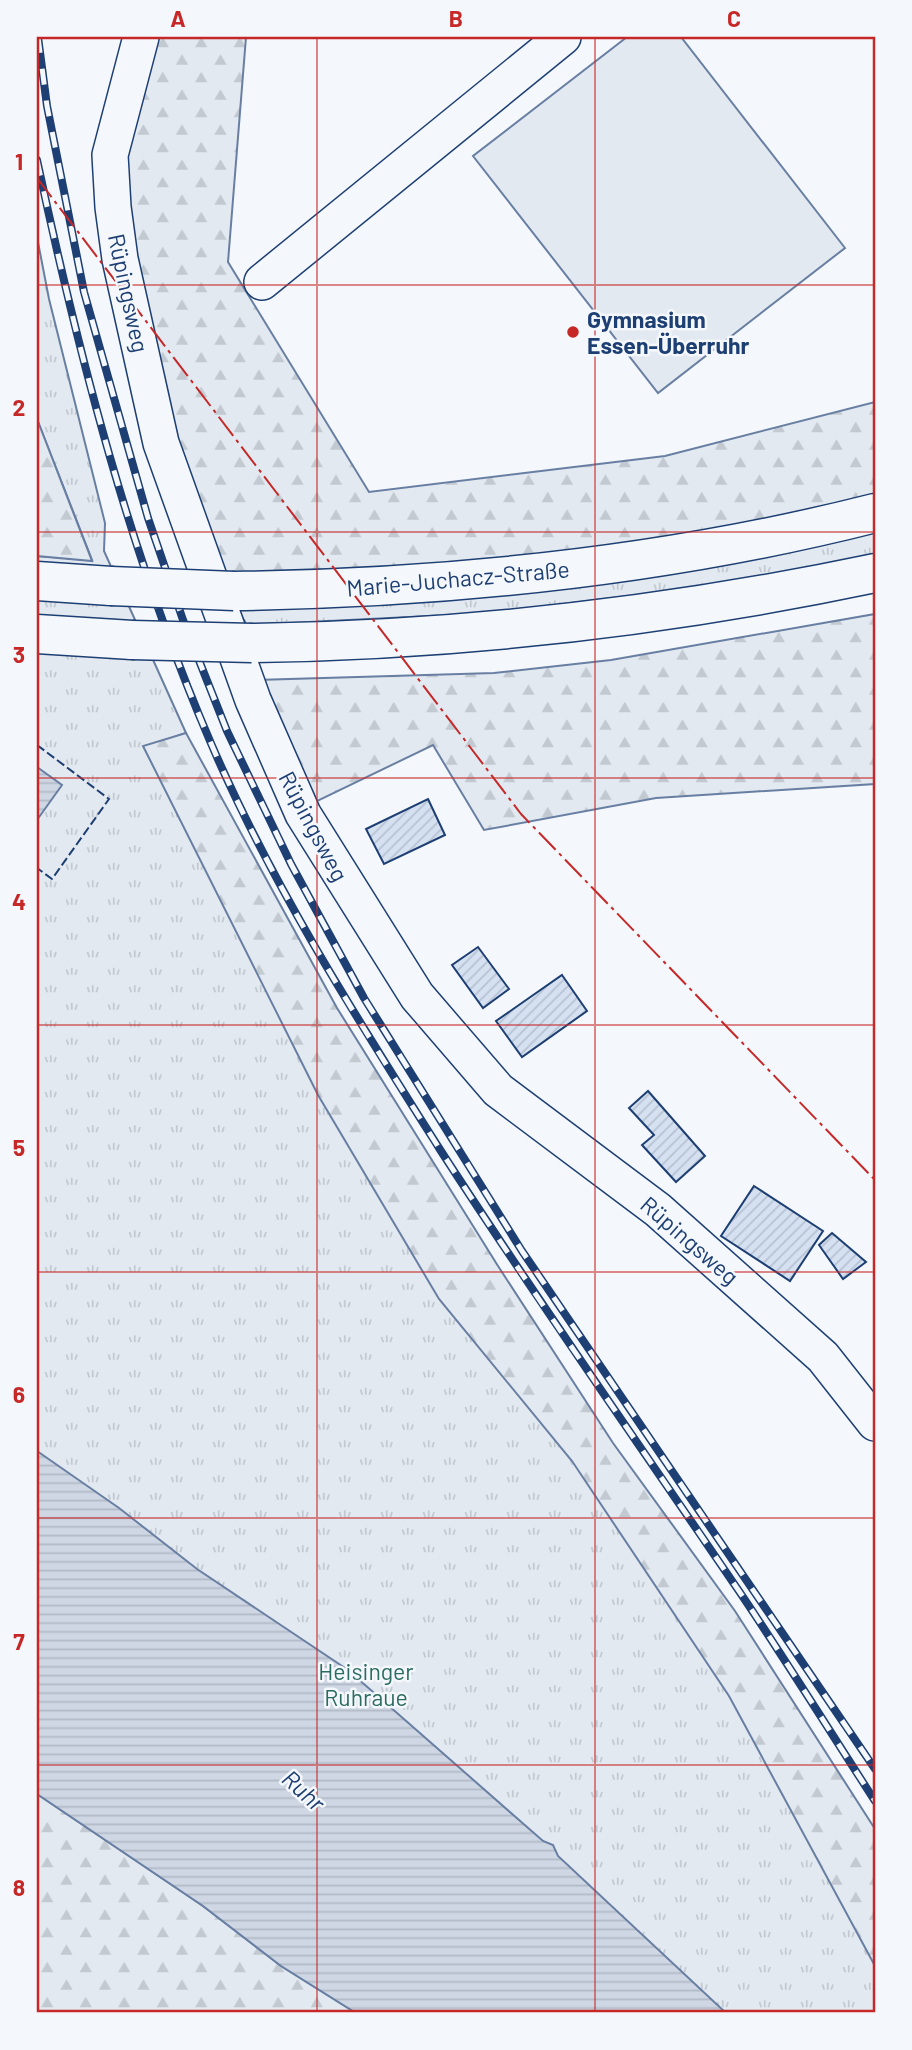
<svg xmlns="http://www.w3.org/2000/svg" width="912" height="2050" font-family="Barlow,sans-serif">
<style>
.grass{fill:url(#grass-tufts);stroke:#687fa3;stroke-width:2}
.forest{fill:url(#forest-firs);stroke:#687fa3;stroke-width:2}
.garden{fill:#e3e9f0;stroke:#687fa3;stroke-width:2}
.water{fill:url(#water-rules);stroke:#687fa3;stroke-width:2}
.building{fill:url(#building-hatch);stroke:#1d3f73;stroke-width:2}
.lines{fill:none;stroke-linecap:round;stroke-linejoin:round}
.minor-casing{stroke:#1d3f73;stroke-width:38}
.major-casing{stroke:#1d3f73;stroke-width:41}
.minor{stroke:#f4f7fb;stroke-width:35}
.major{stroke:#f4f7fb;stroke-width:38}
.rail-casing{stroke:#1d3f73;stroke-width:8}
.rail{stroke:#f4f7fb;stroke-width:5;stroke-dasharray:16;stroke-linecap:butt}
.major-bridge-casing{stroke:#1d3f73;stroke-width:41;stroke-linecap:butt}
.major-bridge{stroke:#f4f7fb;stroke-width:38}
.fence{stroke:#1d3f73;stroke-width:2;stroke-dasharray:9 3.5;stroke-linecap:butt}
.power{stroke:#c62828;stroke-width:2;stroke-dasharray:24 5 3.5 5;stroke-linecap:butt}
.grid{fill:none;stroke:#c62828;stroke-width:2;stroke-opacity:0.55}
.poi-dot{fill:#c62828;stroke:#f4f7fb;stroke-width:2.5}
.labels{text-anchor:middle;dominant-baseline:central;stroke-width:5;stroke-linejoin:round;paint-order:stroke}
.street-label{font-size:23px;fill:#1d3f73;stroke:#f4f7fb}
.poi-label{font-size:23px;font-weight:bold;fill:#1d3f73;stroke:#f4f7fb;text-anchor:start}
.park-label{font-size:23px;fill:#2c6c60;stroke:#f4f7fb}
.water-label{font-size:24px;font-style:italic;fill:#1d3f73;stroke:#f4f7fb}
.neatline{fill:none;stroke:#c62828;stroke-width:2.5}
.grid-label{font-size:23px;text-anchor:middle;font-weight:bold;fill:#c62828}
</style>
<defs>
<pattern id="grass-tufts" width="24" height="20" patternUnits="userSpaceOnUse" patternTransform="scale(1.75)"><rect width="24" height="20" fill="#e3e9f0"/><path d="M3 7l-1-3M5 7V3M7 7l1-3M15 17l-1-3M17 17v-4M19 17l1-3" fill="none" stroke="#c2c9d1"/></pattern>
<pattern id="forest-firs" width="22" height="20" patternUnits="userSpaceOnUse" patternTransform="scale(1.75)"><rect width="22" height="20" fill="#e3e9f0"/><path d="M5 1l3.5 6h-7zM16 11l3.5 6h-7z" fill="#c2c9d1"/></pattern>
<pattern id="water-rules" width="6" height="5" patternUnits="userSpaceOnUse" patternTransform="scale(1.75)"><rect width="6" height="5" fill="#cfd7e4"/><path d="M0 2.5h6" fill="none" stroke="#b1bac7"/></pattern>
<pattern id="building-hatch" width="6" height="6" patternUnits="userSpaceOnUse" patternTransform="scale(1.75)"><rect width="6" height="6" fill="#d5e0f0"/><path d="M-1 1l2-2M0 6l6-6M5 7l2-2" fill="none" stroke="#b6c1d1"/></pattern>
</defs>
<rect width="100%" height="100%" fill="#f4f7fb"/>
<!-- grass -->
<g class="grass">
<path d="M37,237l12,62 56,224 -1,28 82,182 -9,3 153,300 545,830v147h-838v-1457l55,4 -55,-141z"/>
<path d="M875,531v23l-133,28 -253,31 -242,12 -11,-18z"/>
</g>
<!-- forest -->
<g class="forest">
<path d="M149,37h97l-18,225 141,230 296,-36 210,-54v104l-247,48 -416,22 -46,-136 -47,-283z"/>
<path d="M37,419l55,142 -55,-5z"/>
<path d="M875,614v170l-219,14 -172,32 -51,-85 -124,60 -53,-125 238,-7 117,-13z"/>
<path d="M186,733l151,275 161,258 115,177 122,168 140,218v137l-146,-270 -157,-235 -133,-162 -121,-204 -175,-349z"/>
<path d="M37,1794l166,112 78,60 75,47h-319z"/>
</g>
<!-- garden -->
<path class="garden" d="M627,37h54l164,211 -187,145 -185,-237z"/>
<!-- water -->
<g class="water">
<path d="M37,767l25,18 -25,35z"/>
<path d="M37,1451l82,57 78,61 151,101 195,171 10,4 5,11 168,157h-370l-75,-47 -78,-60 -166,-112z"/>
</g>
<!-- building -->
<g class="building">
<path d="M428,799l17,36 -61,29 -18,-35z"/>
<path d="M478,947l31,42 -26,19 -31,-43z"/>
<path d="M562,975l25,36 -65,46 -26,-36z"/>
<path d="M648,1091l57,65 -29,26 -34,-37 12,-10 -25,-27z"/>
<path d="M754,1186l69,45 -33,50 -69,-45z"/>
<path d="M832,1233l34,29 -23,17 -24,-34z"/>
</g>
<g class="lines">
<!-- minor casing -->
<g class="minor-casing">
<g id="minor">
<path d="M141,37l-31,118 3,52 7,52 41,184 92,257 50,114 114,182 81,94 160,120 165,147 52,66"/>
<path d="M262,282l301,-245"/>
</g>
</g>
<!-- major casing -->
<g class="major-casing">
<g id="major">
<path d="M37,581l74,5"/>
<path d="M234,591c215,-3 432,-25 641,-78"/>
<path d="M37,634l95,6"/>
<path d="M252,643c210,-3 418,-27 623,-70"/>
</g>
</g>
<!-- minor -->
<use href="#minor" class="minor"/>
<!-- major -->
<use href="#major" class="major"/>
<!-- rail casing -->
<g class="rail-casing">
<g id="rail">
<path d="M38,37l9,69 37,186 64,226 35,102 44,111 64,133 73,134 158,253 353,518"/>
<path d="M37,160c42,197 93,395 173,581 61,143 146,276 229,407 98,152 202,299 304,449 45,67 88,136 132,204"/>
</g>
</g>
<!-- rail -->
<use href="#rail" class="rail"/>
<!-- major-bridge casing -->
<g class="major-bridge-casing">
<g id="major-bridge">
<path d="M111,586l123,5"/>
<path d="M132,640l120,3"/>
</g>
</g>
<!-- major-bridge -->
<use href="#major-bridge" class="major-bridge"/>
<!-- fence -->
<path class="fence" d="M37,745l72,54 -57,80 -15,-11"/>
<!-- power -->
<path class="power" d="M37,178l484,636 354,366"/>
</g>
<!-- grid -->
<path class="grid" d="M317,37v1976M595,37v1976M37,285h838M37,532h838M37,778h838M37,1025h838M37,1272h838M37,1518h838M37,1765h838"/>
<!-- markers -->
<circle class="poi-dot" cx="573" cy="332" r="7"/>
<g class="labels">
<!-- street labels -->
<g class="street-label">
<text transform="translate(129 293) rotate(78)">Rüpingsweg</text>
<text transform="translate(458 578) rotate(-5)">Marie-Juchacz-Straße</text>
<text transform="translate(314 826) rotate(62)">Rüpingsweg</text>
<text transform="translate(690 1240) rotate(41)">Rüpingsweg</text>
</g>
<!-- poi labels -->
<g class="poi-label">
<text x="587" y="319">Gymnasium<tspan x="587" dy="26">Essen-Überruhr</tspan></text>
</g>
<!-- park labels -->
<g class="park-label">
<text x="366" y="1671">Heisinger<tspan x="366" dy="26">Ruhraue</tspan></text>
</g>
<!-- water labels -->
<g class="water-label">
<text transform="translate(304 1790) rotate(42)">Ruhr</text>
</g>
</g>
<!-- border -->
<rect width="912" height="2050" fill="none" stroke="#f4f7fb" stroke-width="77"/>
<rect x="38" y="38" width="836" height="1973" class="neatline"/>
<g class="grid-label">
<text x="178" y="27">A</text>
<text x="456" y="27">B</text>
<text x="734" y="27">C</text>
<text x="19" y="170">1</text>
<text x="19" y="416">2</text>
<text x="19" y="663">3</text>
<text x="19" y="910">4</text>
<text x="19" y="1156">5</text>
<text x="19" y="1403">6</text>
<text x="19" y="1650">7</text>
<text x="19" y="1896">8</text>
</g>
</svg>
